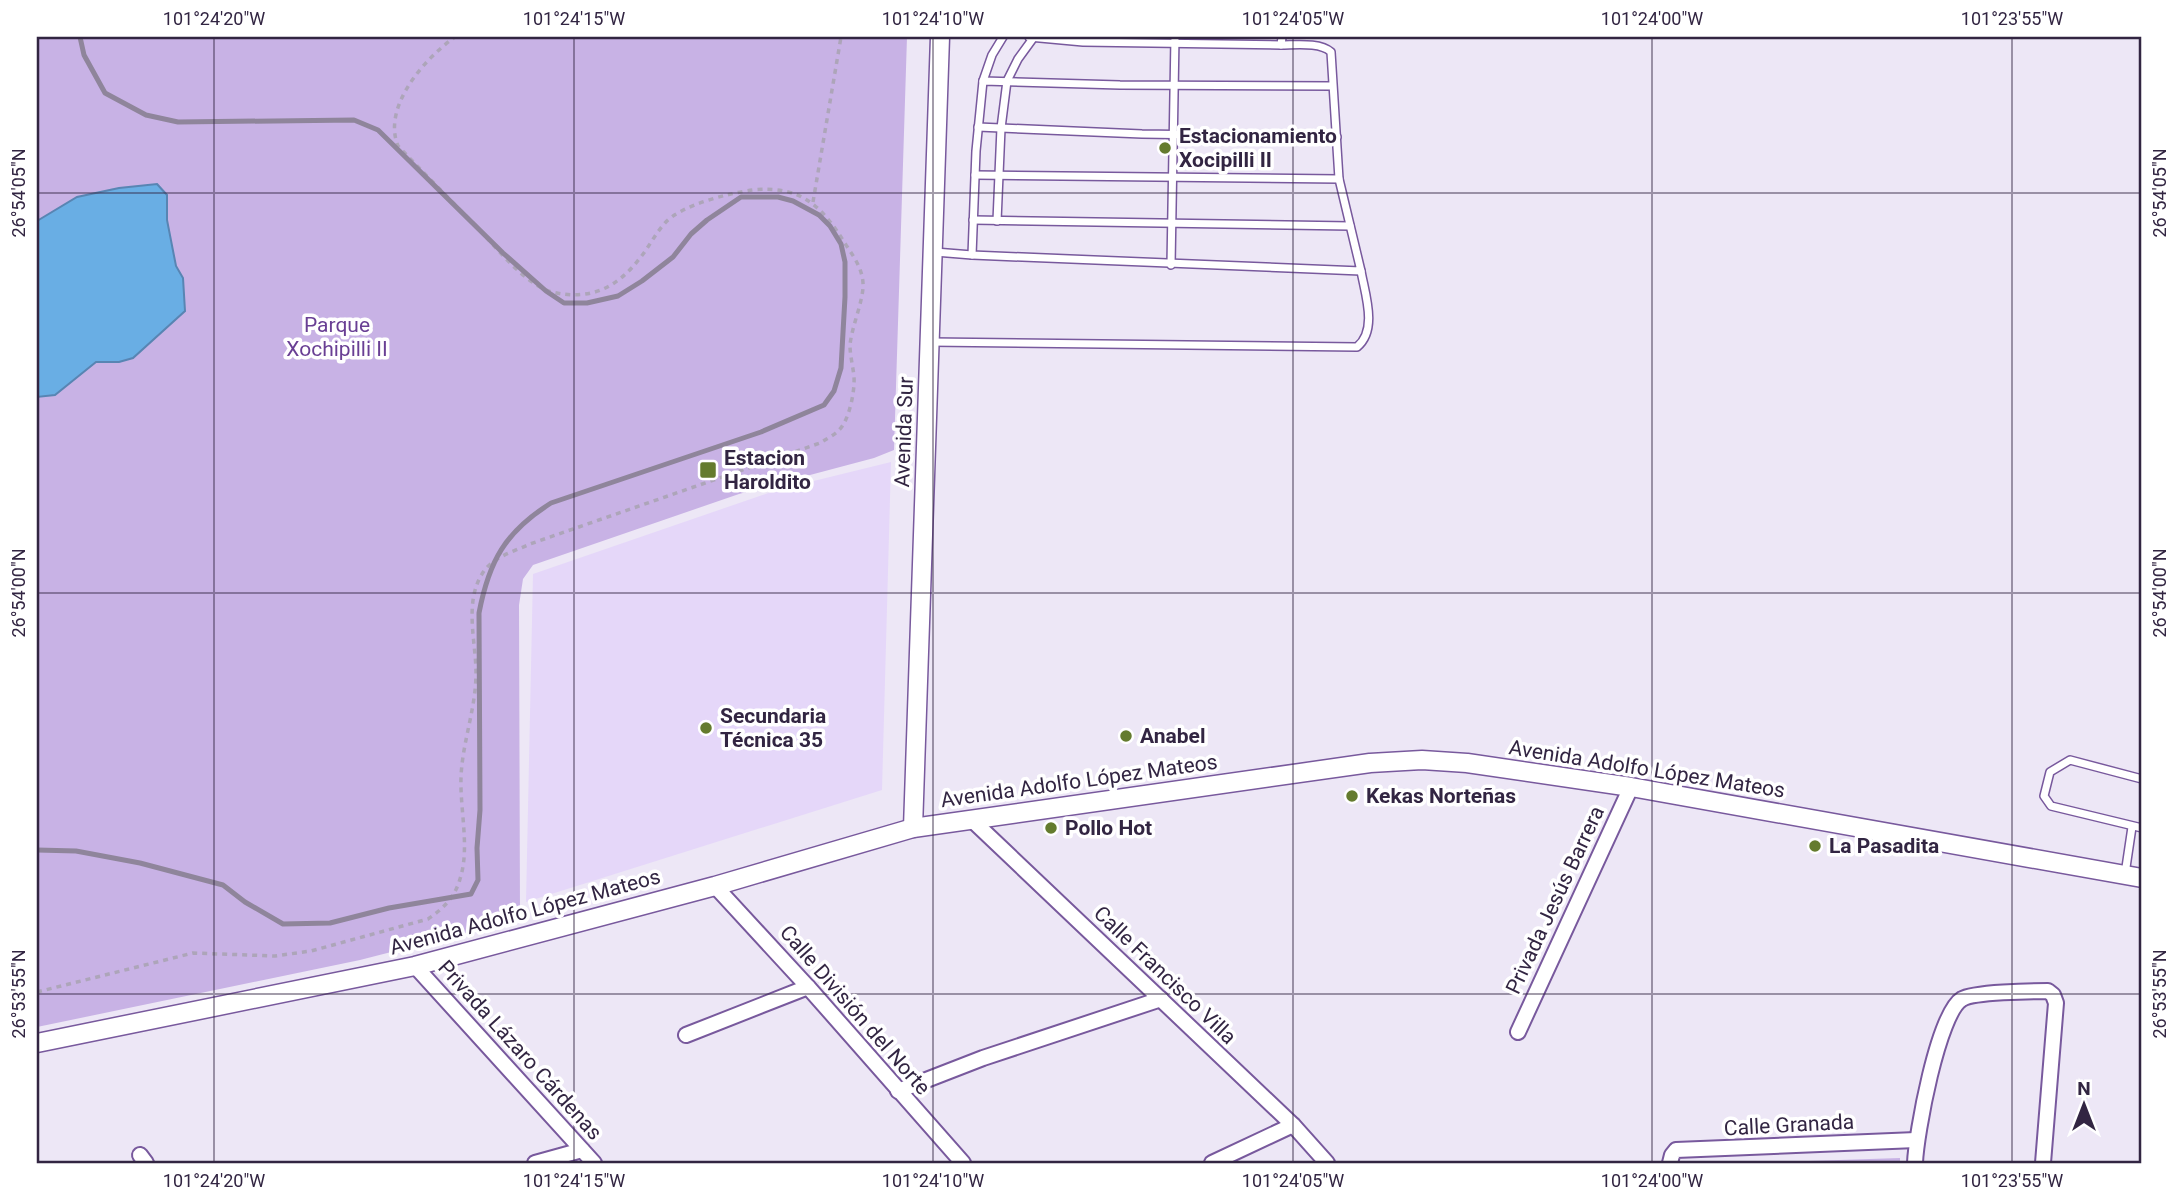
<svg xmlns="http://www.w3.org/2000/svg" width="2179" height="1200" font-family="Roboto,sans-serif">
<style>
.built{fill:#e5d7f9}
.green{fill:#c8b2e5}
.water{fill:#69aee4;stroke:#5885b3;stroke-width:2}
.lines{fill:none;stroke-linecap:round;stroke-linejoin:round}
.service-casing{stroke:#78599d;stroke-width:10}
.minor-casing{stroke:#78599d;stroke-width:18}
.tertiary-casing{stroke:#78599d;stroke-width:21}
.path{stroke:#ada5b9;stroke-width:3.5;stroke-dasharray:5 5;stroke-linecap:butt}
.service{stroke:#fff;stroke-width:7}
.minor{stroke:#fff;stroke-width:14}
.tertiary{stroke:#fff;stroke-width:18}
.rail{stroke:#8f859b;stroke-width:5}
.ticks{fill:none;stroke:#322542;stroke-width:2;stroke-opacity:0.45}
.poi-dot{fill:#647b2e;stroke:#fff;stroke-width:2.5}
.labels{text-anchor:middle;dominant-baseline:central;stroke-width:7;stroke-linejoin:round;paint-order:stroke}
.poi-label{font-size:21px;font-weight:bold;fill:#322542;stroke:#fff;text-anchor:start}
.park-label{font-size:21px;fill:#693f94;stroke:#fff}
.street-label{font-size:21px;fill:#322542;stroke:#fff}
.neatline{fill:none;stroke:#322542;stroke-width:2.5}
.ticks-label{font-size:18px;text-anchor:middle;fill:#322542}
</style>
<rect width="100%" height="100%" fill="#ede7f6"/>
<!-- built -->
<path class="built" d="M891,462l-9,328 -356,112 7,-328 244,-84z"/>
<!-- green -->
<g class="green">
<path d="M37,37h870l-13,413 -20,8 -135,36 -206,71 -10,14 -4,26 1,314 -160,41 -323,67z"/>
<path d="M1900,1158v5h-154z"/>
</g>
<!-- water -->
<path class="water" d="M157,184l10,11v25l9,46 7,12 2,33 -52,47 -14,4h-23l-41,33 -18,2v-176l40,-24 42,-9z"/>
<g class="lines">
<!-- service casing -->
<g class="service-casing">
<g id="service">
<path d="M1029,37l54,5 198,3"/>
<path d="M1282,37l-1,8c15,0 39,-3 50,7l8,127 22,92 -389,-16 4,-104 7,-70 137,4 213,1"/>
<path d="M983,81l9,-26 11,-18"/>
<path d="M978,127l164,7 195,3"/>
<path d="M975,175l364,4"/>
<path d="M973,220l377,6"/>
<path d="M997,221l4,-93 6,-47 11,-22 16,-22"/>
<path d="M935,252l37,3"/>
<path d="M1171,265l4,-228"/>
<path d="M930,342l427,5c21,-17 8,-53 4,-76"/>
<path d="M2142,779l-72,-19 -20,12 -6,24 7,10 91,22"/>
<path d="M2125,874l7,-47"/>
</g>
</g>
<!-- minor casing -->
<g class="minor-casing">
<g id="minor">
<path d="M972,820l321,305 34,38"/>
<path d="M715,886l93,101 155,176"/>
<path d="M415,966l179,197"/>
<path d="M1518,1032l113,-245"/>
<path d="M686,1035l122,-48"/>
<path d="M898,1091l85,-33 178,-59"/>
<path d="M140,1155l6,8"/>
<path d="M535,1163l47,-13"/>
<path d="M1212,1163l81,-38"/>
<path d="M1670,1163l2,-8 4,-5 240,-10"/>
<path d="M1915,1163c1,-28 23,-150 47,-164 11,-7 70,-8 86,-8l5,4 3,8 -13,160"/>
</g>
</g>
<!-- tertiary casing -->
<g class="tertiary-casing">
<g id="tertiary">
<path d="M913,828l27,-791"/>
<path d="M37,1043l378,-77 300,-80 198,-58 457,-65 52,-3 45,3 164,24 511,91"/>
</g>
</g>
<!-- path -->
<g class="path">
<path d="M813,202l28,-165"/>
<path d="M37,992l156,-39 82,3 36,-5 117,-32c15,-10 27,-22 32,-40 10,-31 0,-68 1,-101 1,-35 15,-69 15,-105 0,-31 -12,-70 6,-99 10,-17 31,-22 48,-30l290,-101c6,-4 13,-7 18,-12 11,-9 17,-40 16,-54 -1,-11 -4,-21 -4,-32 2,-20 14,-45 13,-62 -1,-15 -9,-26 -17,-38 -24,-39 -45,-60 -93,-55 -24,3 -72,15 -88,33 -10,11 -16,24 -25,35 -23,30 -50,43 -88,34 -28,-8 -56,-45 -76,-66 -26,-26 -52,-53 -78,-80 -16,-39 26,-87 57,-109"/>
</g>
<!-- service -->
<use href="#service" class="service"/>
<!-- minor -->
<use href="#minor" class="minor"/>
<!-- tertiary -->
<use href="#tertiary" class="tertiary"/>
<!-- rail -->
<path class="rail" d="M37,850l39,1 64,12 83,22 22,17 38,22 47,-1 59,-15 82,-14 7,-14 -1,-32 3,-38 -1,-197c10,-52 26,-81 72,-110l210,-71 63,-27 10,-14 7,-23 4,-71v-35l-4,-18 -11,-18 -11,-11 -26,-14 -15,-4h-37l-34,23 -16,14 -18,23 -31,24 -24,15 -31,7h-23l-18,-12 -43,-38 -125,-123 -24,-10 -176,2 -32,-7 -41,-22 -21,-38 -4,-18"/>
</g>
<!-- ticks -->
<path class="ticks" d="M214,37v1126M574,37v1126M933,37v1126M1293,37v1126M1652,37v1126M2012,37v1126M37,193h2105M37,593h2105M37,994h2105"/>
<!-- markers -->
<g class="poi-dot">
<circle cx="1165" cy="148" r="7"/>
<rect x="699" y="461" width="18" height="18" rx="3.5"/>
<circle cx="706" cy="728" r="7"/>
<circle cx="1126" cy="736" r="7"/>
<circle cx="1352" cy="796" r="7"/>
<circle cx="1051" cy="828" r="7"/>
<circle cx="1815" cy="846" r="7"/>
</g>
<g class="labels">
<!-- poi labels -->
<g class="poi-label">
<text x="1179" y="136">Estacionamiento<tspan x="1179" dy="24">Xocipilli II</tspan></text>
<text x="724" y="458">Estacion<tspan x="724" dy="24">Haroldito</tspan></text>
<text x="720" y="716">Secundaria<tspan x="720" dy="24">Técnica 35</tspan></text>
<text x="1140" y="736">Anabel</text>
<text x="1366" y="796">Kekas Norteñas</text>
<text x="1065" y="828">Pollo Hot</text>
<text x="1829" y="846">La Pasadita</text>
</g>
<!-- park labels -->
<g class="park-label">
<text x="337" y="325">Parque<tspan x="337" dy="24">Xochipilli II</tspan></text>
</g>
<!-- street labels -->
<g class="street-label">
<text transform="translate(904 432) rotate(-88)">Avenida Sur</text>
<text transform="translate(1647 769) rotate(9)">Avenida Adolfo López Mateos</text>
<text transform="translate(1079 781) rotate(-8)">Avenida Adolfo López Mateos</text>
<text transform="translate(1555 900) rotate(-65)">Privada Jesús Barrera</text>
<text transform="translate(525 912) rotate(-15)">Avenida Adolfo López Mateos</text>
<text transform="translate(1165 975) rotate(44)">Calle Francisco Villa</text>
<text transform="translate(855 1010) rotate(49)">Calle División del Norte</text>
<text transform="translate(520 1050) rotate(48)">Privada Lázaro Cárdenas</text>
<text transform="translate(1789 1125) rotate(-3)">Calle Granada</text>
</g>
</g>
<!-- border -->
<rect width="2179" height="1200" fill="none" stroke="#ffffff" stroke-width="77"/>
<!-- north arrow -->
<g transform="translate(2084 1105)" stroke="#ffffff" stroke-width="5" paint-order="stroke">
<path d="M0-5L12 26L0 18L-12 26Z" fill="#322542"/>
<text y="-10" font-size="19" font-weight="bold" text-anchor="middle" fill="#322542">N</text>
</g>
<rect x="38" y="38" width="2102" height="1124" class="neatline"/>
<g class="ticks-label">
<text x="214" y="25">101°24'20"W</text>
<text x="574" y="25">101°24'15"W</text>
<text x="933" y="25">101°24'10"W</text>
<text x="1293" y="25">101°24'05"W</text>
<text x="1652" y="25">101°24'00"W</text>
<text x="2012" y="25">101°23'55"W</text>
<text transform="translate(19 193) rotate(-90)" y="6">26°54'05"N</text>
<text transform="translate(2160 193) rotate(-90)" y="6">26°54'05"N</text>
<text transform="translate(19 593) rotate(-90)" y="6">26°54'00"N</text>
<text transform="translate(2160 593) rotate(-90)" y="6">26°54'00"N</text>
<text transform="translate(19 994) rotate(-90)" y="6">26°53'55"N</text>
<text transform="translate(2160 994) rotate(-90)" y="6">26°53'55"N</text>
<text x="214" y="1187">101°24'20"W</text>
<text x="574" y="1187">101°24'15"W</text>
<text x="933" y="1187">101°24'10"W</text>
<text x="1293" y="1187">101°24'05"W</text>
<text x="1652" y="1187">101°24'00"W</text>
<text x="2012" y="1187">101°23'55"W</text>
</g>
</svg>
